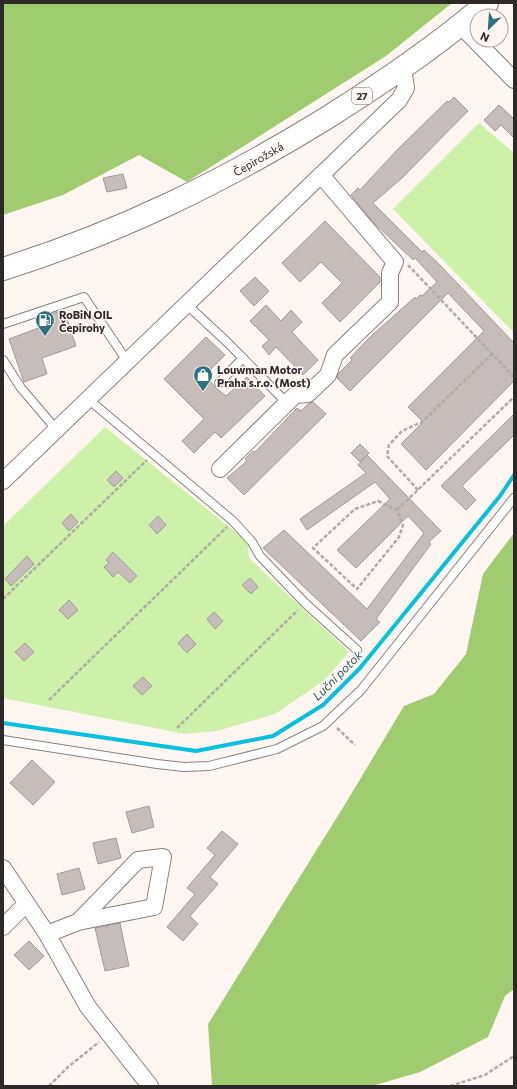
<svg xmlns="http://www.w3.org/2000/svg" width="517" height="1089" font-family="Commissioner,sans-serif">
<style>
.green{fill:#cdf1a9}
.forest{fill:#a0cc70}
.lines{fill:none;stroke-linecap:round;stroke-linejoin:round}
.stream{stroke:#07c0dd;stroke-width:4}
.building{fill:#c6bdba;stroke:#a39997}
.lane-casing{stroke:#89817d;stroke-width:10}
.street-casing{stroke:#89817d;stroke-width:18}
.primary-casing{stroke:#89817d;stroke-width:24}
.path{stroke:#b2aaa7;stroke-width:2.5;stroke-dasharray:4 2;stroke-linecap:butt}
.lane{stroke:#fff;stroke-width:8}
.street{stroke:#fff;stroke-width:16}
.primary{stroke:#fff;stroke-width:22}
.labels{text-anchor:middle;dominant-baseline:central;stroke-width:3;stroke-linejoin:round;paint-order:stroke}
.shield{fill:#fff5f1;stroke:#6c6664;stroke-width:1}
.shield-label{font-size:10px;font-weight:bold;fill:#2d2928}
.street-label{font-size:11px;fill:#2d2928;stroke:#fff5f1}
.poi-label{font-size:11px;font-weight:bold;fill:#2d2928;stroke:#fff5f1;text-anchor:start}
.water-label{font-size:12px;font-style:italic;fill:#205c68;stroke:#fff5f1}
</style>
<rect width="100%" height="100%" fill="#fff5f1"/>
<!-- green -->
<g class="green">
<path d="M479,123l35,30v180l-121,-124z"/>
<path d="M105,427l143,115 1,16 100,94 -24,28 -50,34 -58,17 -32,3 -182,-36v-172z"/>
</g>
<!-- forest -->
<g class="forest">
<path d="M3,3h449l-66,53 -199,126 -48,-27 -76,40 -60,20z"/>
<path d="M514,533v456l-9,7 -17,41 -68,35 -48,14h-160l-4,-62 136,-218 60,-100 30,-12 32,-40 17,-80z"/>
</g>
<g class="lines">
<!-- stream -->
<path class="stream" d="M3,723l193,28 77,-15 50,-31 37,-37 140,-172 14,-21"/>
</g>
<!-- building -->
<g class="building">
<path d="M454,97l14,14 -66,67 -29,25 49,49 2,-2 16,15 74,78v38l-88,89 -25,-26 22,-22 -15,-15 76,-76 -36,-38 -98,98 -13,-13 1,-4 14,-14 -2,-2 18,-19 47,-42 1,2 4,-4 2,1 15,-14 -22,-24 -2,2 -41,-39 -21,-26 7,-7 2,2 37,-40 50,-49 2,1z"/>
<path d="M499,105l15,14v19l-13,-13 -6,6 -11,-11z"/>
<path d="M123,174l4,14 -20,4 -4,-14z"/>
<path d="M325,221l55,56v5l-40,40 -18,-19 20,-20 -21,-21 -21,20 -18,-19z"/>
<path d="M255,277l14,14 -15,15 -14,-15z"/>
<path d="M266,305l15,16 10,-11 11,12 -10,10 26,28 -15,15 -27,-28 -7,8 -7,-9 7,-6 -19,-19z"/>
<path d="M64,310l12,36 -34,12 5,16 -23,8 -15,-43 35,-13 -3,-9z"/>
<path d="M206,337l19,18 -20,20 10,12 11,9 21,-19 18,19 -44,42 -6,-6 -21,21 -12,-12 22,-22 -40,-40z"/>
<path d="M313,402l13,12 -82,81 -17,-17 20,-17 -2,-2 8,-8 2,1 42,-44 4,3 7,-7z"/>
<path d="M514,414v21l-52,51 14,14 -10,10 -25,-24z"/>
<path d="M360,444l9,9 -2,2 74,76 -12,11 2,2 -55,75 4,3 -19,19 -98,-93 21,-18 83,79 57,-76 -16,-17 -52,52 -19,-18 53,-51 -15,-17 -68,48 -7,-11 66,-46 -8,-8 8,-9 -6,6 -9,-9z"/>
<path d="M116,471l7,7 -9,9 -7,-7z"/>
<path d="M71,514l7,8 -9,9 -7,-8z"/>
<path d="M158,516l8,9 -9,9 -8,-9z"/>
<path d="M113,552l24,24 -7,7 -12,-11 -5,5 -9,-10 5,-4 -3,-3z"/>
<path d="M27,556l7,8 -23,22 -6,-7z"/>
<path d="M250,578l8,9 -7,7 -9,-9z"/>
<path d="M69,600l9,10 -10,9 -9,-9z"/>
<path d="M214,612l9,9 -8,8 -8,-10z"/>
<path d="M187,634l9,10 -9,9 -9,-10z"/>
<path d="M25,643l9,9 -10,9 -9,-9z"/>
<path d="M143,677l9,9 -10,9 -9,-9z"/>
<path d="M32,760l23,22 -22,23 -23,-22z"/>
<path d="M149,806l5,21 -22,6 -6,-21z"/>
<path d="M222,831l16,13 -28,33 8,7 -28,32 8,8 -15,17 -16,-14 28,-33 -8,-6 28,-33 -8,-7z"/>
<path d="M116,838l5,20 -23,6 -5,-21z"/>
<path d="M79,868l6,21 -23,6 -5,-21z"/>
<path d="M120,923l9,43 -24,5 -10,-43z"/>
<path d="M29,941l15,15 -15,14 -15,-15z"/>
</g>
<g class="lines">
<!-- lane casing -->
<g class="lane-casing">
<g id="lane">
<path d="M186,304l41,38 54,55"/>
<path d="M3,324l81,-27 43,64"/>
<path d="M3,360l18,28 35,41"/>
<path d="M219,383l24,-25"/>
<path d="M88,399l145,122 19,21 8,14 45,47 52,47"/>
<path d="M3,740l154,24 27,3 25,-1 68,-17 46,-23 38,-36 153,-192"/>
</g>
</g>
<!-- street casing -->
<g class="street-casing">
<g id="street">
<path d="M460,25l54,55"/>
<path d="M220,469l75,-74 13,-1 20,-19 7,-20 55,-53v-29l5,-11 -74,-87"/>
<path d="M3,481l396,-381 7,-12 -3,-20"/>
<path d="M3,868l44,66 41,73 62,79"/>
<path d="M3,927l23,-23"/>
<path d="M47,934l31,-12 60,-62 25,-3 -9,50 -76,15"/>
</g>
</g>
<!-- primary casing -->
<g class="primary-casing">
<path id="primary" d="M3,269c117,-37 218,-86 322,-150 56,-35 112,-73 162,-116"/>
</g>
<!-- path -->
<g class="path">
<path d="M408,265l106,112"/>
<path d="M418,490l-31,-34 2,-11 13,-14 20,-9 70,-68"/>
<path d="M378,501l19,9 6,15 -4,12 -42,52 -44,-41 42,-39z"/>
<path d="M397,510l117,-113"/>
<path d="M3,599l144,-139"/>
<path d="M49,700l178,-173"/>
<path d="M177,728l121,-118"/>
<path d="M337,728l18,17"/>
<path d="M49,1086l19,-19 31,-25"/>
<path d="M450,1086l35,-11 29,-19"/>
</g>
<!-- lane -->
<use href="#lane" class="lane"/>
<!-- street -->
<use href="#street" class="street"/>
<!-- primary -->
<use href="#primary" class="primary"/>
</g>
<!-- icons -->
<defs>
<g id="fuel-pin" transform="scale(1)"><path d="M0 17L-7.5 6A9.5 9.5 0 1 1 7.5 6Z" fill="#2c737f" stroke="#fff5f1"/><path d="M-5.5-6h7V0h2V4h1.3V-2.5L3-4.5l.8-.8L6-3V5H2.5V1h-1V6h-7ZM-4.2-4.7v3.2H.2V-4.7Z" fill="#fff"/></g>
<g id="shop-pin" transform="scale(1)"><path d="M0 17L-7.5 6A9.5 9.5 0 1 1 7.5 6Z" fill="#2c737f" stroke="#fff5f1"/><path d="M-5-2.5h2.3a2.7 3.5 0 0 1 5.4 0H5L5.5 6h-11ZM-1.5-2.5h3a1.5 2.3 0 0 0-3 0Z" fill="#fff"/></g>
</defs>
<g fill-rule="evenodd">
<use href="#fuel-pin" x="45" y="320"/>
<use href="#shop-pin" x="203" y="375"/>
</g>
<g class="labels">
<!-- shield labels -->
<rect class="shield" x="352" y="88" width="20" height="16" rx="3"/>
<g class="shield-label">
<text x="362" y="96">27</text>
</g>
<!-- street labels -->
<g class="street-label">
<text transform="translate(258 159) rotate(-30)">Čepirožská</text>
</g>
<!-- poi labels -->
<g class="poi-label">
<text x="59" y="314">RoBiN OIL<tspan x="59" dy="13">Čepirohy</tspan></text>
<text x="217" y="369">Louwman Motor<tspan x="217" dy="13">Praha s.r.o. (Most)</tspan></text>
</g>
<!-- water labels -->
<g class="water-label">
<text transform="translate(337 675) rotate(-45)">Luční potok</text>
</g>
</g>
<!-- border -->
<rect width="517" height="1089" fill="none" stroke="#2d2928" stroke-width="8"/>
<!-- north arrow -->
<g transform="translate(489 28) rotate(205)"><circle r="19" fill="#fff5f1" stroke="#aba3a1"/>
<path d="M0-3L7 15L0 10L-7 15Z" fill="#2c737f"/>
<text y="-6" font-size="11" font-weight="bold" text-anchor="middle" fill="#2d2928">N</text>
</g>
</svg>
